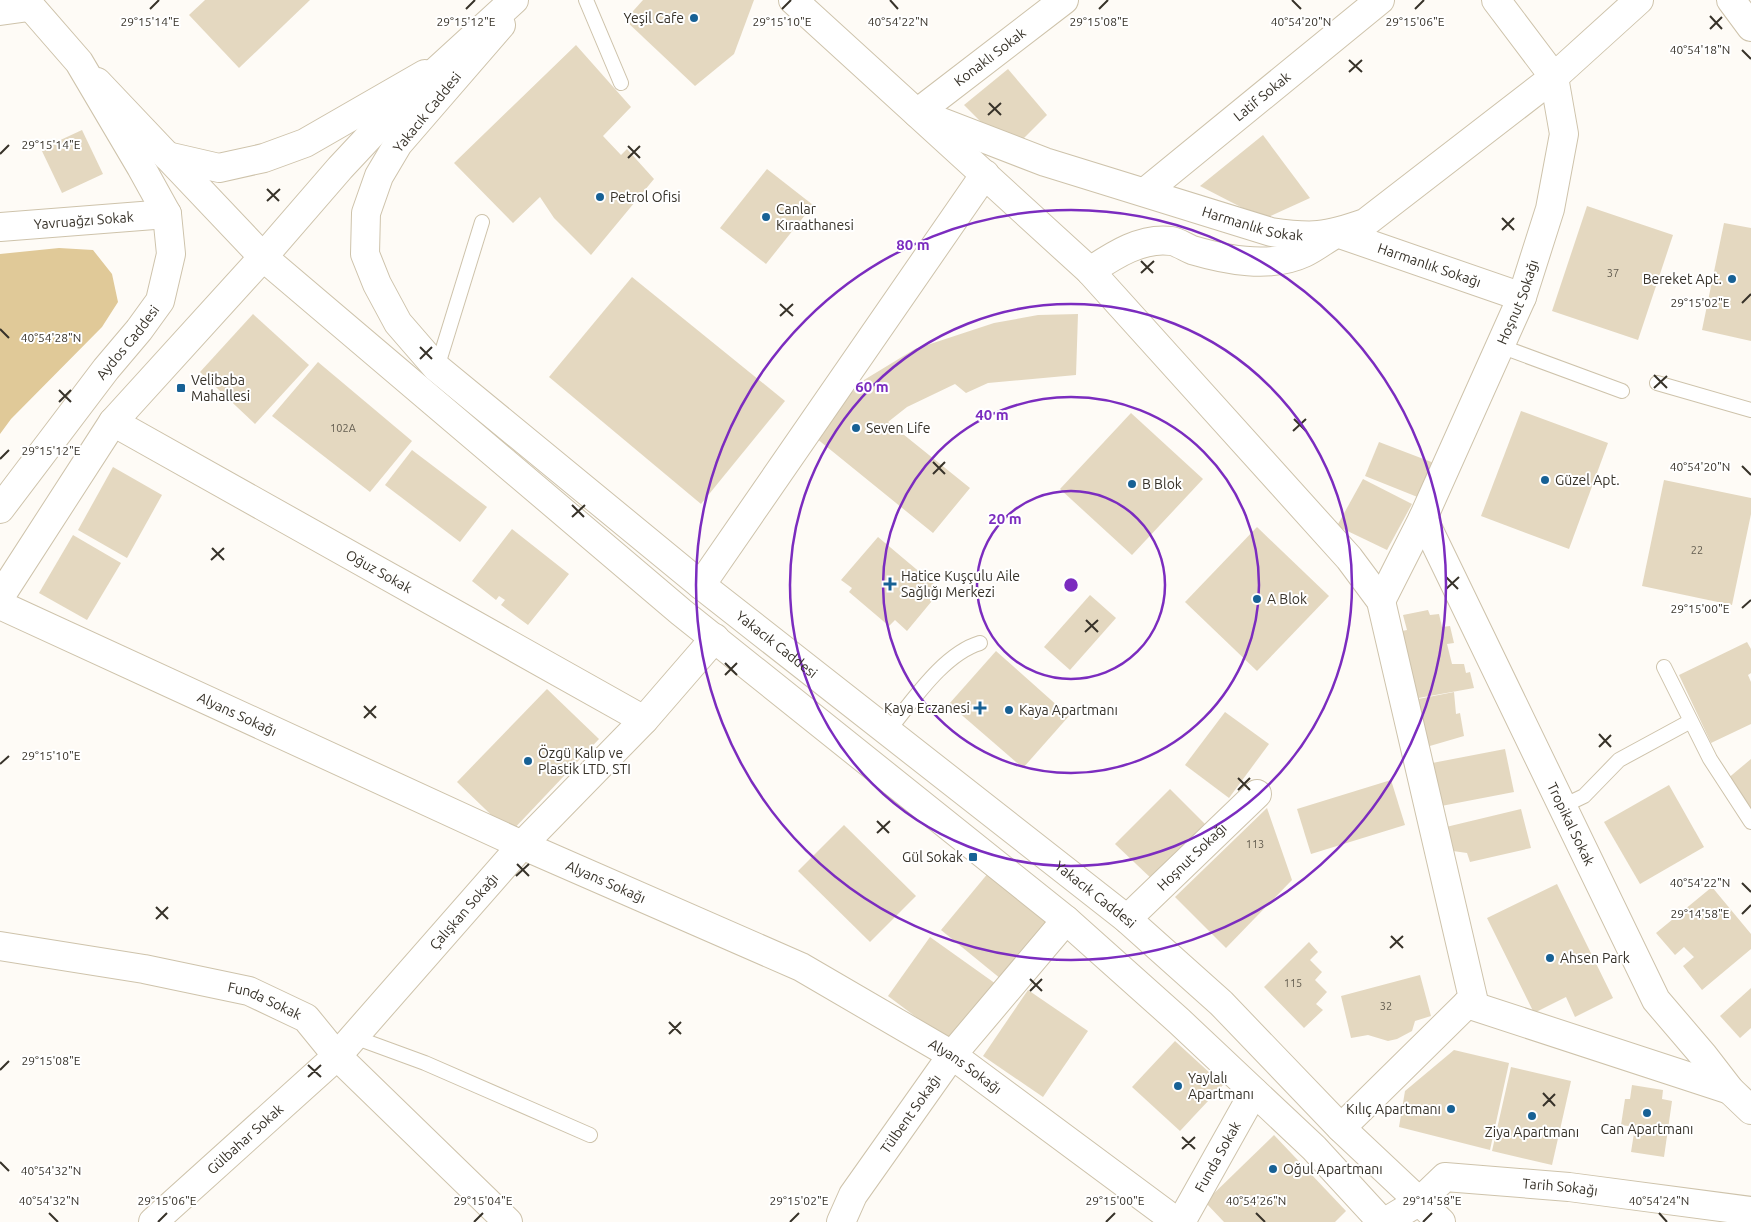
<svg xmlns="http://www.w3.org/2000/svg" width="1751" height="1222" font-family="Ubuntu,sans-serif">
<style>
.green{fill:#e0c998}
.building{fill:#e4d8c0}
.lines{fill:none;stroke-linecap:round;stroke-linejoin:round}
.service-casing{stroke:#cec3ab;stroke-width:16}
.minor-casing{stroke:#cec3ab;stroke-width:30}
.secondary-casing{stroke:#cec3ab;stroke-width:30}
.primary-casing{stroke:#cec3ab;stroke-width:30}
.service{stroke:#fff;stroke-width:14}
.minor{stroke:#fff;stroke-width:28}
.secondary{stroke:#fff;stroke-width:28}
.primary{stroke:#fff;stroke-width:28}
.ticks{fill:none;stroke:#373229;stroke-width:2}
.ring{fill:none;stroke:#7b2cbf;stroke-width:2.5}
.poi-dot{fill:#176195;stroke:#fff;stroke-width:2}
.labels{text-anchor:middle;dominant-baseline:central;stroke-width:4;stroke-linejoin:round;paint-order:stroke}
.number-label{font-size:11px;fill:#625c4f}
.poi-label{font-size:14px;fill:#373229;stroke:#fff;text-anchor:start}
.street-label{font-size:14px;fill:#373229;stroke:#fff}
.ticks-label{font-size:12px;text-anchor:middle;fill:#373229;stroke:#fff;stroke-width:4;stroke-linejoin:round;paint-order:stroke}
.centre{fill:#7b2cbf;stroke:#fff;stroke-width:2.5}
.ring-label{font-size:15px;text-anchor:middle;font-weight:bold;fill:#7b2cbf;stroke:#fff;stroke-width:4;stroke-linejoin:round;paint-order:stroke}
</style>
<rect width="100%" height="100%" fill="#fefbf6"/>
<!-- green -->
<path class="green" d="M59,248l34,2 19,24 6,28 -16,25 -91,92 -11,15v-180z"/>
<!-- building -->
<g class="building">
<path d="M205,0h105l-71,68 -50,-53z"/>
<path d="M643,0h111l-20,54 -39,32 -70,-66z"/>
<path d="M576,45l55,62 -28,29 18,19 6,-6 27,30 -63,76 -37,-37 -14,-21 -27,26 -59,-60z"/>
<path d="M1008,69l39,46 -28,28 -34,-17 -21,-21z"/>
<path d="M82,130l21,44 -41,19 -21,-44z"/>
<path d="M1263,135l47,63 -46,21 -64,-33z"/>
<path d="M767,169l46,36 -47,59 -46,-36z"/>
<path d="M1587,206l86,29 -35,105 -86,-29z"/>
<path d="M1724,223l27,5v113l-49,-11z"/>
<path d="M632,277l153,124 -84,103 -152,-127z"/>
<path d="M253,314l56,51 -54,59 -55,-52z"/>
<path d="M1078,314l-2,61 -88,8 -22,10 -11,-9 -48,23 -19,15 82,66 -37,45 -122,-99 53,-54 51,-31 79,-26 44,-8z"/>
<path d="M318,362l94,79 -42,51 -98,-76z"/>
<path d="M1521,411l87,32 -39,106 -88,-33z"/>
<path d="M1131,413l72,66 -71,76 -72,-66z"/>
<path d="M1379,442l55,21 -14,35 -55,-22z"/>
<path d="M412,450l75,57 -27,35 -75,-57z"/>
<path d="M113,467l49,28 -35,63 -49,-28z"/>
<path d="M1363,479l49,25 -25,46 -50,-24z"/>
<path d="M1664,480l87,18v16l-19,91 -90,-19z"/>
<path d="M1257,527l72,69 -72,75 -72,-69z"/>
<path d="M512,529l57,45 -41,51 -27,-20 4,-5 -6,-4 -3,4 -24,-19z"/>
<path d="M73,535l48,28 -34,57 -48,-27z"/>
<path d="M878,537l63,53 -34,41 -12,-11 -6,6 -40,-34 3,-4 -11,-8z"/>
<path d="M1090,595l26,23 -46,52 -26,-23z"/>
<path d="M1428,610l2,5 9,-1 3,13 8,-1 4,17 -7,1 5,20h12l2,9 4,-1 4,16 -61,11 -16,-67 10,-2 -4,-15z"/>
<path d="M1747,642l4,7v24l-3,2 3,7v42l-40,19 -32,-68z"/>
<path d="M996,651l73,65 -46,52 -74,-64z"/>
<path d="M547,689l52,50 -89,94 -53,-51z"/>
<path d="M1454,692l2,22 4,-1 4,23 -41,12 -10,-48z"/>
<path d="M1225,712l44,32 -40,54 -44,-33z"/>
<path d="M1505,749l9,43 -78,15 -9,-43z"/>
<path d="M1751,759v51l-25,-30z"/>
<path d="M1391,780l14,45 -94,29 -14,-45z"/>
<path d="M1669,785l35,62 -64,37 -36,-62z"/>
<path d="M1170,789l37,37 -53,55 -39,-37z"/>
<path d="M1267,808l25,72 -66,68 -51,-51z"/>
<path d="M1521,809l10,39 -61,14 -3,-9 -14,-2 -7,-24z"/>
<path d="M844,825l72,71 -46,46 -72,-71z"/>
<path d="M989,872l59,50 -47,57 -60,-49z"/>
<path d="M1557,884l56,114 -38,19 -9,-20 -32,16 -47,-95z"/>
<path d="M1712,887l39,47v15l-49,41 -19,-24 11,-9 -10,-10 -9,8 -19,-22z"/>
<path d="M930,937l66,47 -44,60 -64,-48z"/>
<path d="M1309,942l9,10 -8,8 12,12 -7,8 12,12 -11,12 7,6 -19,18 -40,-41z"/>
<path d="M1420,975l11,41 -16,5 -3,10 -15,8 -9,2 -20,-6 -17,3 -10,-42z"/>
<path d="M1751,988v40l-11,10 -20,-22z"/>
<path d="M1028,990l60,41 -45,66 -60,-41z"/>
<path d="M1175,1041l48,44 -43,46 -48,-44z"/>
<path d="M1454,1050l55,13 -19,87 -91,-23 6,-36z"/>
<path d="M1511,1067l60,14 -19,84 -60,-14z"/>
<path d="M1632,1085l31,5 -1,9 10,2 -8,56 -33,-5 4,-25 -14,-2 4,-26h5z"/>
<path d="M1274,1135l72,76 -11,11h-111l-19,-20z"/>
</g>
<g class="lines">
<!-- service casing -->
<g class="service-casing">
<g id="service">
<path d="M586,0l35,83"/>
<path d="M1500,346l122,45"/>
<path d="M437,368l45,-146"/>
<path d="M1657,383l94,27"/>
<path d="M1664,667l46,92 41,63"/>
<path d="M888,731c24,-29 55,-77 92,-88"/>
<path d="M1563,806l21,-10 35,-36 70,-38"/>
<path d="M354,1037l71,26 165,72"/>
</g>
</g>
<!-- minor casing -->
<g class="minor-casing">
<g id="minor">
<path d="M793,0l297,271 259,287 32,43 92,397 -132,130"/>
<path d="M1731,0l20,27"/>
<path d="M0,11l29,-4"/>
<path id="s1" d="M917,113l147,-113"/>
<path id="s2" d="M931,118l114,44 226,70c41,6 54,5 94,-9l189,-146 85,-77"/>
<path id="s3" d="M1145,192l235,-192"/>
<path id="s4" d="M0,227l167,-13"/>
<path id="s5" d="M1090,271c23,-15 51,-34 81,-30 7,1 14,6 21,9 34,10 78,19 112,3 11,-5 22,-14 33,-20l185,64"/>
<path id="s6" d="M113,422l531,298"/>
<path id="s7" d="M1423,518l233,482 47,55 27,35 21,20"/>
<path d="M701,585l284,-411"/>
<path id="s8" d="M1381,601l42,-83 99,-221 28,-88 14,-75 -10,-57 -58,-77"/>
<path id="s9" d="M0,605l522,240 279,122 151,88 225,167"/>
<path id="s10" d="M1127,919l130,-125"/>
<path id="s11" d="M0,946l144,23 105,22 57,27 31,38 171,166"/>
<path d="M1467,1004l263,86"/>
<path id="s12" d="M153,1222l184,-166 185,-211 122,-125 71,-82"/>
<path id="s13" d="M841,1222l12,-27 99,-140 114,-135"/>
<path id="s14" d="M1181,1222l73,-130"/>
<path id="s15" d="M1385,1222l35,-21 25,-24 124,10 182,24"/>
</g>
</g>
<!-- secondary casing -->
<g class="secondary-casing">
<g id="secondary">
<path id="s16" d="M501,25l-103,119 -19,32 -13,37 -1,41 12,30 21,39 39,45 264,217 426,334 94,84 120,125 100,94"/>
<path d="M97,82l166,175 418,355 385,308 113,101 135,127 68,74"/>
<path d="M167,156l52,12 45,-10 41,-15 120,-69"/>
</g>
</g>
<!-- primary casing -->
<g class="primary-casing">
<g id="primary">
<path id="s17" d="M0,509l106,-140 33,-39 21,-29 11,-47 -4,-40 -26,-47 -62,-105 -54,-62"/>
<path d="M0,597l113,-175 150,-165 77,-89 58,-62 116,-106"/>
</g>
</g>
<!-- service -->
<use href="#service" class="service"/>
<!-- minor -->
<use href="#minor" class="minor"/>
<!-- secondary -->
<use href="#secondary" class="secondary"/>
<!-- primary -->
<use href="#primary" class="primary"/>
</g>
<!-- ticks -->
<path class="ticks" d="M890,0l8,9M1292,0l9,9M150,9l9,-9M466,9l9,-9M782,9l9,-9M1099,9l9,-9M1415,9l9,-9M1710,16l12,13M1710,29l12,-12M1742,50l9,9M1349,60l13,12M1349,72l13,-12M989,103l12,12M988,115l13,-12M628,146l12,12M0,154l9,-9M628,158l12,-12M267,189l12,12M267,201l13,-12M1502,218l12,12M1502,230l12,-12M1141,261l12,12M1141,273l13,-12M1742,303l9,-9M780,304l13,12M780,316l13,-12M0,329l9,9M420,347l12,12M420,359l12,-12M1654,375l13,13M1654,388l13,-12M59,390l12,12M59,402l12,-12M1294,419l12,12M1293,431l13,-12M0,459l9,-9M933,462l12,12M1742,466l9,9M933,474l12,-12M572,505l12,12M572,517l13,-12M212,548l12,12M211,560l13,-12M1446,577l12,12M1446,589l13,-12M1742,608l9,-8M1086,620l12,12M1085,632l13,-12M725,663l12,12M725,675l12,-12M364,706l12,12M364,718l12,-12M1599,734l12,13M1599,747l12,-12M0,764l9,-8M1238,778l12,12M1238,790l12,-12M877,821l12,12M877,833l13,-12M517,864l12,12M516,876l13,-12M1742,883l9,9M156,907l12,12M1742,914l9,-9M156,919l12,-12M1391,936l12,12M1390,948l13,-12M1030,979l12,12M1030,991l12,-12M669,1022l12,12M669,1034l12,-12M308,1065l13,12M0,1070l9,-9M308,1077l13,-12M1543,1093l12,13M1543,1106l12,-12M1182,1137l13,12M1182,1149l13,-12M0,1162l9,9M49,1213l9,9M1256,1213l9,9M1659,1213l8,9M158,1222l9,-9M474,1222l9,-9M790,1222l9,-9M1106,1222l9,-9M1423,1222l9,-9"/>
<!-- distance rings -->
<g class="ring">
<circle cx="1071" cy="585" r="94"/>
<circle cx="1071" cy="585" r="188"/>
<circle cx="1071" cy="585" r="281"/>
<circle cx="1071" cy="585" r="375"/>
</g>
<!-- markers -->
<g class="poi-dot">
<circle cx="694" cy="18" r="5"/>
<circle cx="600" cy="197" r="5"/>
<circle cx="766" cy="217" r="5"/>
<circle cx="1732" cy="279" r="5"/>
<rect x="176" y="383" width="10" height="10" rx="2.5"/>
<circle cx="856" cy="428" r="5"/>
<circle cx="1545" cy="480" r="5"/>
<circle cx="1132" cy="484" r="5"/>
<path d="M887.5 576.5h5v5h5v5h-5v5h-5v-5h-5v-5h5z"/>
<circle cx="1257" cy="599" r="5"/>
<path d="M977.5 700.5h5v5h5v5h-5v5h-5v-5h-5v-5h5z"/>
<circle cx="1009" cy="710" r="5"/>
<circle cx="528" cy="761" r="5"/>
<rect x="968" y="852" width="10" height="10" rx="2.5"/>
<circle cx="1550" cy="958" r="5"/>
<circle cx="1178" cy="1086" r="5"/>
<circle cx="1451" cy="1109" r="5"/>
<circle cx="1647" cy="1113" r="5"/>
<circle cx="1532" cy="1116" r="5"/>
<circle cx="1273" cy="1169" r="5"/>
</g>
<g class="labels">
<!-- number labels -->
<g class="number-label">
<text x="1613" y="273">37</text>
<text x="343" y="428">102A</text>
<text x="1697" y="550">22</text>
<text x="1255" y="844">113</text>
<text x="1293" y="983">115</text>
<text x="1386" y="1006">32</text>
</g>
<!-- poi labels -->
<g class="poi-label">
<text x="684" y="18" text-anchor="end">Yeşil Cafe</text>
<text x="610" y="197">Petrol Ofisi</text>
<text x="776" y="209">Canlar<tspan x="776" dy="16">Kıraathanesi</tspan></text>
<text x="1722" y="279" text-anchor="end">Bereket Apt.</text>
<text x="191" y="380">Velibaba<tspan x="191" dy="16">Mahallesi</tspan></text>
<text x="866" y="428">Seven Life</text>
<text x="1555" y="480">Güzel Apt.</text>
<text x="1142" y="484">B Blok</text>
<text x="901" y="576">Hatice Kuşçulu Aile<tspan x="901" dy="16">Sağlığı Merkezi</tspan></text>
<text x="1267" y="599">A Blok</text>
<text x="970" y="708" text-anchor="end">Kaya Eczanesi</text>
<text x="1019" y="710">Kaya Apartmanı</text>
<text x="538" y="753">Özgü Kalıp ve<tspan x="538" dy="16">Plastik LTD. STI</tspan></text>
<text x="963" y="857" text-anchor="end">Gül Sokak</text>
<text x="1560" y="958">Ahsen Park</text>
<text x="1188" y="1078">Yaylalı<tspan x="1188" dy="16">Apartmanı</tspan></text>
<text x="1441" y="1109" text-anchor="end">Kılıç Apartmanı</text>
<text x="1647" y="1129" text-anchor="middle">Can Apartmanı</text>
<text x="1532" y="1132" text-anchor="middle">Ziya Apartmanı</text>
<text x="1283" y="1169">Oğul Apartmanı</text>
</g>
<!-- street labels -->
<g class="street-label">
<text stroke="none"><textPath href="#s1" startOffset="92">Konaklı Sokak</textPath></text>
<text stroke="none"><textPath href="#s3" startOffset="151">Latif Sokak</textPath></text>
<text transform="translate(427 112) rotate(-51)">Yakacık Caddesi</text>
<text stroke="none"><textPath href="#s4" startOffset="84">Yavruağzı Sokak</textPath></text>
<text stroke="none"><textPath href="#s2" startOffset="339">Harmanlık Sokak</textPath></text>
<text stroke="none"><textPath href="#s5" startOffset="362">Harmanlık Sokağı</textPath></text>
<text stroke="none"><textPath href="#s8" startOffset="329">Hoşnut Sokağı</textPath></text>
<text stroke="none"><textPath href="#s17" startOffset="210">Aydos Caddesi</textPath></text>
<text stroke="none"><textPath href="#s6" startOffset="305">Oğuz Sokak</textPath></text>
<text stroke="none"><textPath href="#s16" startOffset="849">Yakacık Caddesi</textPath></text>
<text stroke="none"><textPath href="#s9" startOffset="261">Alyans Sokağı</textPath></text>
<text stroke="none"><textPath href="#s7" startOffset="340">Tropikal Sokak</textPath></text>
<text stroke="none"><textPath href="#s10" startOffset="90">Hoşnut Sokağı</textPath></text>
<text stroke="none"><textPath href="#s9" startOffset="666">Alyans Sokağı</textPath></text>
<text stroke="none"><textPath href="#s16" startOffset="1254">Yakacık Caddesi</textPath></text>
<text stroke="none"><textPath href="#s12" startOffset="440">Çalışkan Sokağı</textPath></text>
<text stroke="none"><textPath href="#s11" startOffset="271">Funda Sokak</textPath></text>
<text stroke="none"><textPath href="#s9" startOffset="1071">Alyans Sokağı</textPath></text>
<text stroke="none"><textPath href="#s13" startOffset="129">Tülbent Sokağı</textPath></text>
<text stroke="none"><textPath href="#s12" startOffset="124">Gülbahar Sokak</textPath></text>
<text stroke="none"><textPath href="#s14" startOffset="75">Funda Sokak</textPath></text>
<text stroke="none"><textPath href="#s15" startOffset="191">Tarih Sokağı</textPath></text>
</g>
</g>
<g class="ticks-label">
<text x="150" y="26">29°15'14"E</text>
<text x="466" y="26">29°15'12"E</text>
<text x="782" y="26">29°15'10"E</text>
<text x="1099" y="26">29°15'08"E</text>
<text x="1415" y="26">29°15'06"E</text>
<text x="898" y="26">40°54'22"N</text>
<text x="1301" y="26">40°54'20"N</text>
<text x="1700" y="54">40°54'18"N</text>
<text x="51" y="149">29°15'14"E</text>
<text x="1700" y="307">29°15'02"E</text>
<text x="51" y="342">40°54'28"N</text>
<text x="51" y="455">29°15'12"E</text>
<text x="1700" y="471">40°54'20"N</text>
<text x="1700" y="613">29°15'00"E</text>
<text x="51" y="760">29°15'10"E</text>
<text x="1700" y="887">40°54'22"N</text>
<text x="1700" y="918">29°14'58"E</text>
<text x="51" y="1065">29°15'08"E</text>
<text x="51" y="1175">40°54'32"N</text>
<text x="49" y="1205">40°54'32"N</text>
<text x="1256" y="1205">40°54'26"N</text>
<text x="1659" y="1205">40°54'24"N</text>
<text x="167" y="1205">29°15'06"E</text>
<text x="483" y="1205">29°15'04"E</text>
<text x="799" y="1205">29°15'02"E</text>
<text x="1115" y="1205">29°15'00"E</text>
<text x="1432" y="1205">29°14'58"E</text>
</g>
<circle cx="1071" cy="585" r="8" class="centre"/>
<g class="ring-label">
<text x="913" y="250">80 m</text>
<text x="872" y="392">60 m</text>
<text x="992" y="420">40 m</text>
<text x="1005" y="524">20 m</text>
</g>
</svg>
